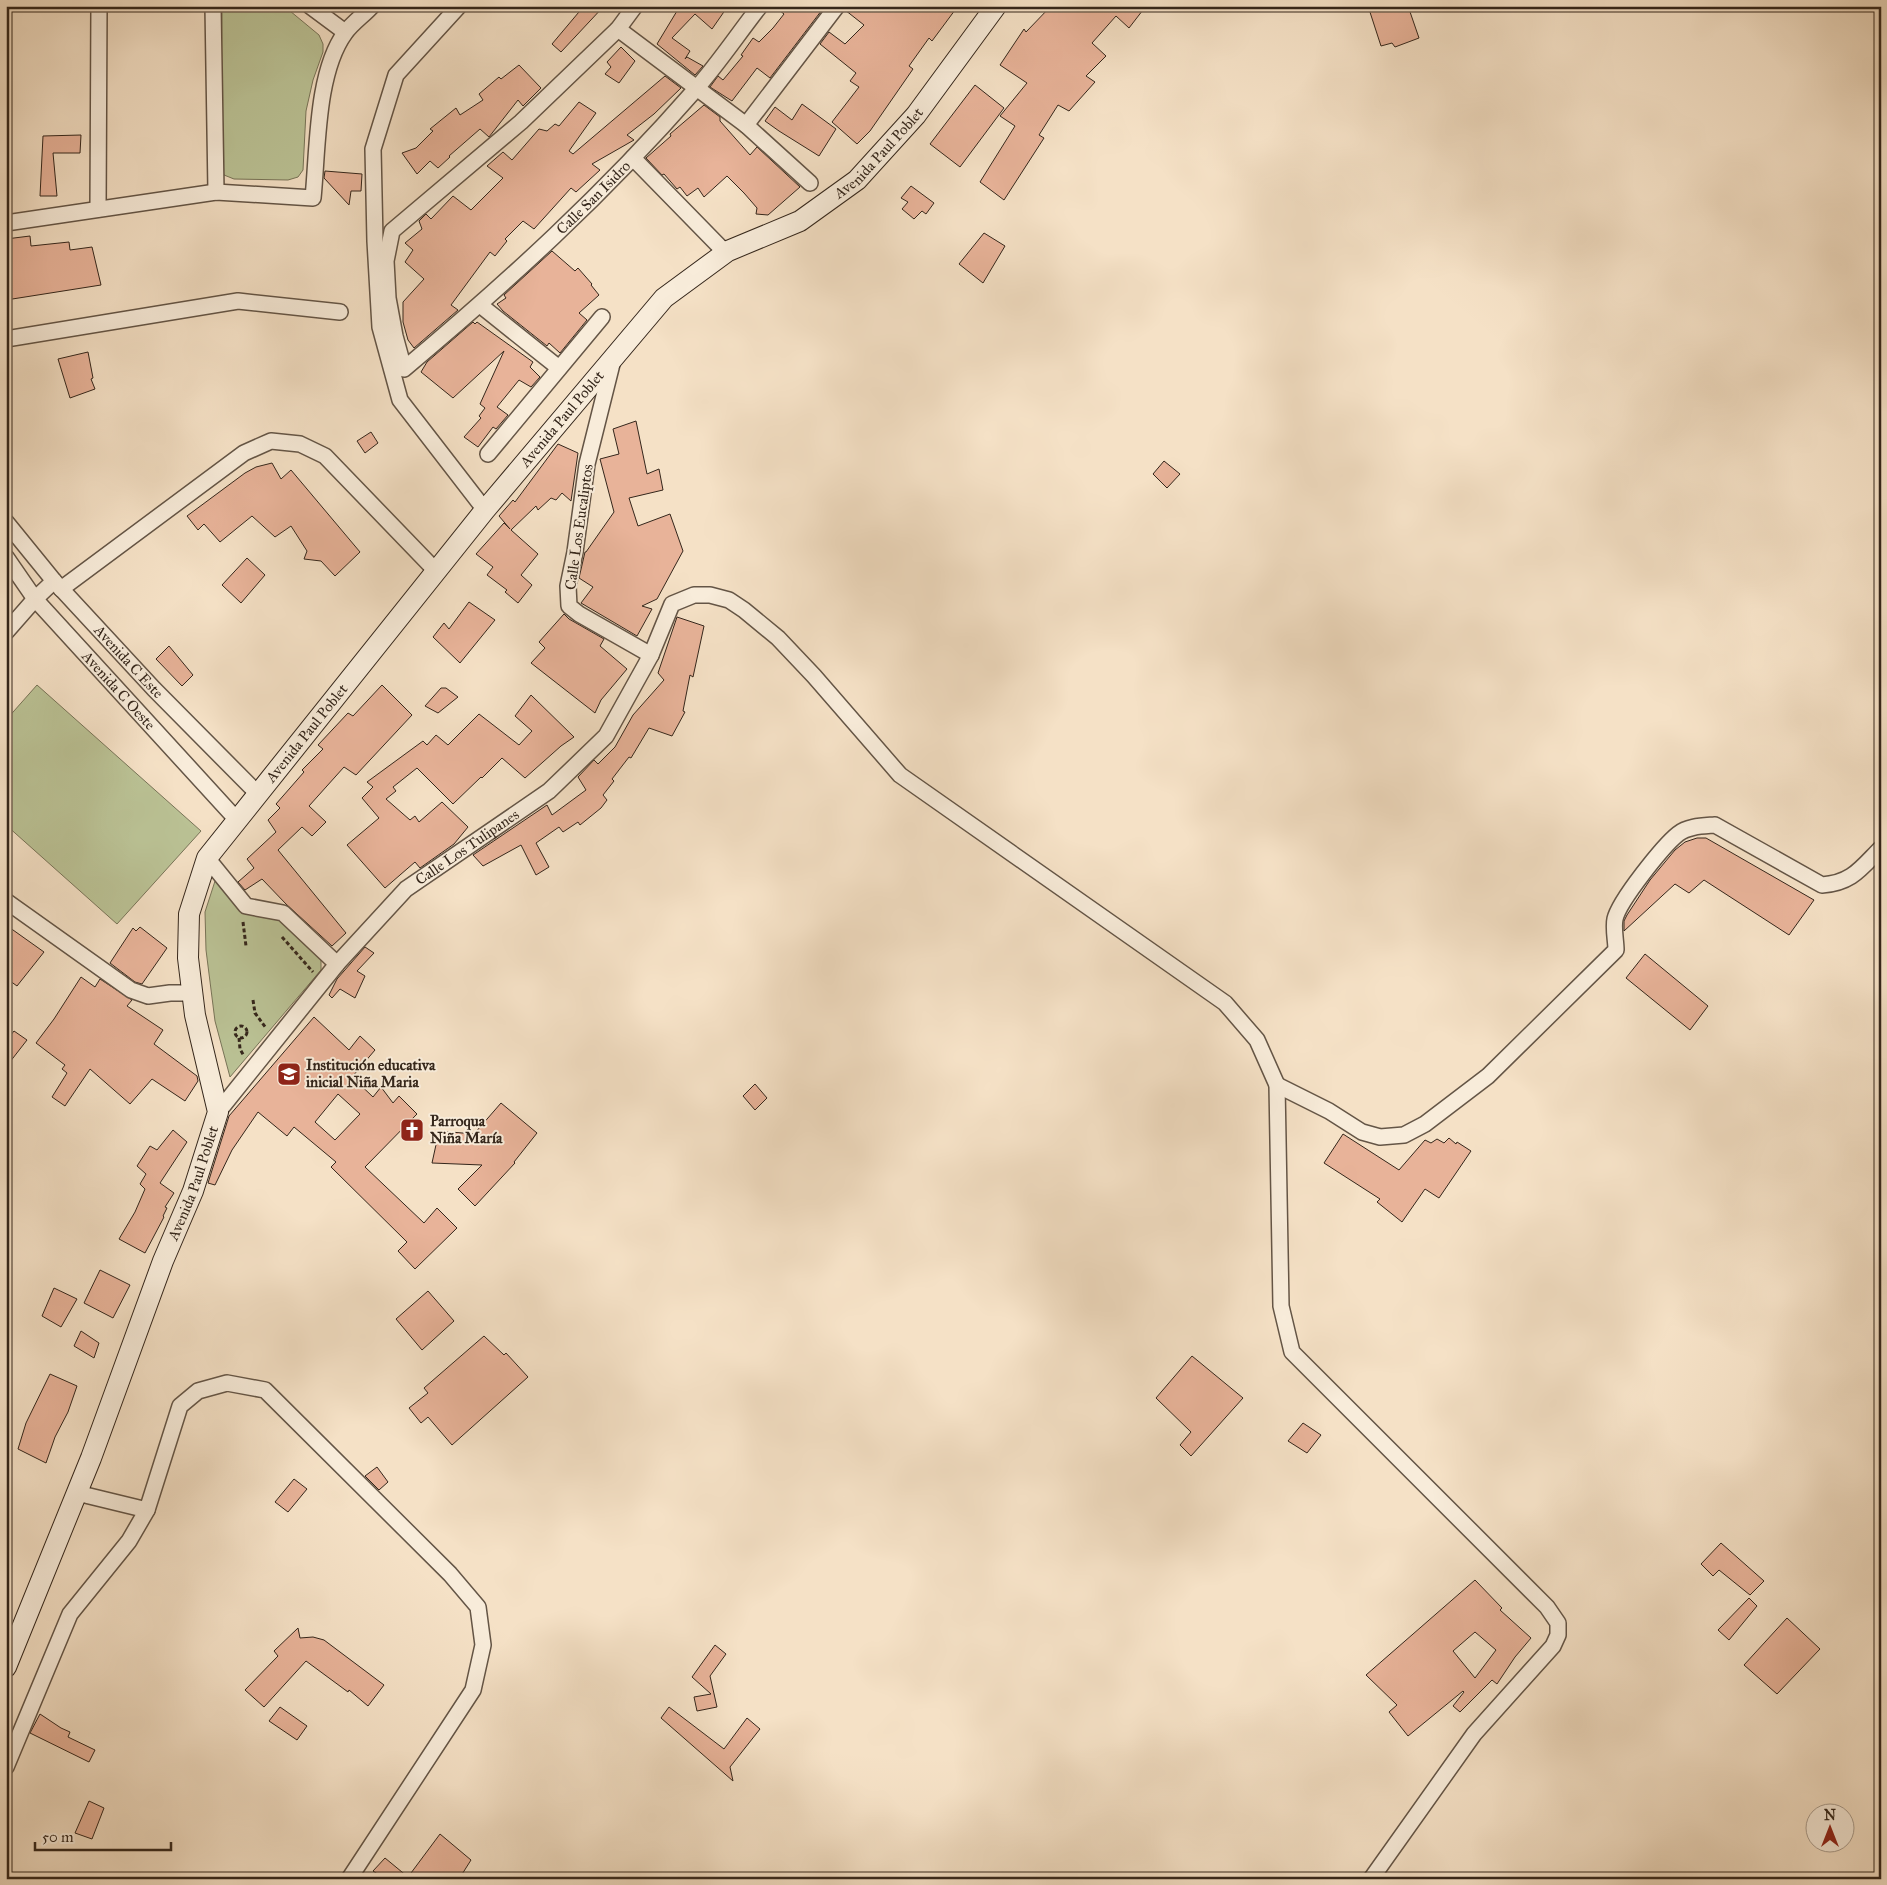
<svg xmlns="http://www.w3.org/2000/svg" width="1887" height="1885" font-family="'IM FELL Great Primer',serif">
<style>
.green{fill:#bbc396;stroke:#787458}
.building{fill:#e8b399;stroke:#34261b;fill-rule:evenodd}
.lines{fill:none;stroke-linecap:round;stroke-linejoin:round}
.street-casing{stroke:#645546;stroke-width:18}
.secondary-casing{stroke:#34261b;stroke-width:22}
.path{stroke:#34261b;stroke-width:3;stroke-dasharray:4 2.5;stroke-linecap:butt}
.street{stroke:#f8ecda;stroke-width:15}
.secondary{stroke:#f8ecda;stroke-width:20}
.labels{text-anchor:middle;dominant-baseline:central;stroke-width:4;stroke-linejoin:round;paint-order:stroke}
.street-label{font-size:15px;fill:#34261b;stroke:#f8ecda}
.poi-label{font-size:15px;font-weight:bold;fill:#34261b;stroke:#f8ecda;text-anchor:start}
</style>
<rect width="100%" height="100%" fill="#f5e1c6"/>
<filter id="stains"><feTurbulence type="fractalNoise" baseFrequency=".004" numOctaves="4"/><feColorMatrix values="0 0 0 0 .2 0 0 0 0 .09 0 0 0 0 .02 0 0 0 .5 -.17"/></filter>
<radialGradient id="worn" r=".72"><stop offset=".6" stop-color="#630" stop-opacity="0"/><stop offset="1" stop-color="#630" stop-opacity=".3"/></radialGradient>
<!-- green -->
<g class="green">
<path d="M222,6h62l35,29 4,9v8l-10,28 -7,31 -3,59 -5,7 -10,3 -54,-1 -10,-4 -4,-9z"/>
<path d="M37,685l164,146 -84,93 -111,-99v-105z"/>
<path d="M216,878l26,31 41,6 38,43v12l-91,107 -15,-56 -9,-71 -1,-38z"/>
</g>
<!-- building -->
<g class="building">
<path d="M584,6h20l-43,46 -9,-8z"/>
<path d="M680,6h48l-16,23 -17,-15 -23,24 18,13 -5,8 2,-2 16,9 -8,9 -38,-31z"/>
<path d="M782,6h43l-55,72 -13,-10 -25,33 -22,-14 8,-11 5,4 20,-24 -2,-1 12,-17 6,4 14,-14 11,-14 -5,-4z"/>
<path d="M846,6h112l-26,35 -3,-3 -20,28 4,3 -43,62 -13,13 -25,-22 27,-35 -9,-6 6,-8 -36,-29 9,-12 16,12 19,-19 -19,-15z"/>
<path d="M1051,6h95l-17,22 -13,-12 -24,27 14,13 -20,20 9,6 -26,29 -11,-6 -19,30 5,3 -40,62 -24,-18 35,-56 -15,-10 27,-33 -27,-18 24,-36 2,3z"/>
<path d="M1368,6h40l11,32 -24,9 -3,-4 -11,3z"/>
<path d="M621,47l14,14 -16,22 -14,-9 6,-7 -4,-5z"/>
<path d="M519,65l22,23 -18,18 -5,-6 -29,37 -9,-8 -31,27 1,1 -12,11 -8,-7 -13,13 -15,-21 14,-5 17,-17 -3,-2 26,-21 4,7 23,-15 -4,-6 20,-17 2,2z"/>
<path d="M665,76l16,12 -27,26 -27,21 7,5 -42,24 8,6 -24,22 -5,-4 -37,41 -11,-8 -18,18 2,2 -12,15 -5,-4 -39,53 7,5 -44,38 -6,-8 -5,-18v-20l21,-23 -19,-17 8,-12 -8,-7 17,-14 -3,-8 7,-7 5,5 22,-23 18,14 32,-32 -16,-12 16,-14 9,8 27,-31 8,2 8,-7 4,2 20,-24 17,11 -27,38 4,3z"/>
<path d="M975,85l29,23 -44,59 -30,-23z"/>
<path d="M802,104l34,25 -17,27 -40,-25 -14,-10 10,-14 17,13z"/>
<path d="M704,105l16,12v4l30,34 7,-8 43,40 -32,28 -12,-1 1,-6 -13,-15 -17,-17 -23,21 -6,-9 -11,8 -7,-9 -3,2 -13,-15 -2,1 -16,-17 25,-22 -1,-2z"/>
<path d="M81,135l-1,18h-27l4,43h-17l3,-60z"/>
<path d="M325,171l37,3 -1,17h-10l-2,14 -25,-27z"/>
<path d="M911,186l23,17 -8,11 -4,-3 -8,8 -12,-10 6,-7 -7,-4z"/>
<path d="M984,233l21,13 -22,37 -24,-19z"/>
<path d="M30,236l1,10 38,-4 1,8 22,-3 9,38 -95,15v-61z"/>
<path d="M552,251l23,20 3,-3 14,16 -1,1 8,10 -20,18 8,7 -27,33 -11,-10 -2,3 -44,-35 -6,-7 9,-6 -2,-3z"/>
<path d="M473,322l2,2 2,-2 56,40 -3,5 10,10 -9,10 -12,-7 -22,27 11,8 -12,14 -3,-2 -15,20 -14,-10 17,-19 -2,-2 6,-8 -5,-4 24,-53 -51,47 -32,-26 6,-10z"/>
<path d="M88,352l5,26 -2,1 4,10 -25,9 -12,-39z"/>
<path d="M636,421l11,53 12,-5 4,21 -34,8 9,28 32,-12 13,37 -26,48 -15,7 10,3 -15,27 -56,-33 12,-16 -14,-9 6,-26h1l28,-40 -14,-53 19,-5 -6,-25z"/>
<path d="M371,432l7,11 -13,10 -8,-12z"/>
<path d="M558,444l20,9 -7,48 -9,-8 -6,7 -5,-2 -13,12 -2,-4 -25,24 27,24 -17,21 11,10 -14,18 -13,-11 2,-2 -20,-15 6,-8 -17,-13 28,-31 6,6 -11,-13 14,-16 2,2z"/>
<path d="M1164,461l16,13 -13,14 -14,-14z"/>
<path d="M272,463l9,16 10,-9 69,82 -25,24 -14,-15 -17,-2 3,-8 -16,-25 -16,11 -23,-21 -32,26 -16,-18 -6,6 -11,-14 58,-43 11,-6z"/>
<path d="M247,558l18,17 -24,28 -19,-18z"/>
<path d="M469,602l26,18 -35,43 -27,-26 11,-14 5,6z"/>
<path d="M564,614l5,5 35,20 -4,7 27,23 -26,31 -6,13 -64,-50 14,-15 -6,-6z"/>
<path d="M677,617l27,9 -11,51 -3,-2 -7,36 2,1 -13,24 -23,-8 -18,30 -2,-1 -17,22 2,2 -11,14 4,5 -6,8 -21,17 -2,-3 -15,10 -4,-5 -23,16 13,24 -13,8 -15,-30 -38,21 -10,-11 74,-50 5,10 34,-25 -8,-13 16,-17 4,4 17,-17 18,-32 31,-35 -6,-7z"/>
<path d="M169,646l24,29 -11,11 -26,-27z"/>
<path d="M382,685l30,30 -56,60 -12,-8 -35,39 17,16 -14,14 -10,-9 -24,23 68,83 -14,13 -46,-42 -24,-25 -17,11 -7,-8 16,-14 -7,-9 29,-27 -8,-12 12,-12 -4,-4 28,-32 -2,-2 21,-21 -5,-4 30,-32 5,3z"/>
<path d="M441,688h5l12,9 -20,16 -13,-7z"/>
<path d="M531,695l43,42 -13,9 -36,32 -23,-20 -20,20 -1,-1 -28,27 -36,-36 -24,19 3,4 -10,8 24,21 5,-4 4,6 23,-20 26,25 -14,17 -34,24 -5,-6 -30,26 -38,-43 32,-27 -17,-20 11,-11 -6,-5 56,-41 4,4 9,-10 12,10 31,-31 40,31 13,-14 -17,-15z"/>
<path d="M1697,838h9l108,62 -25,35 -85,-55 -15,13 -14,-9 -51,47v-10l3,-6 23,-35 25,-30 10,-8z"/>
<path d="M6,925l38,27 -27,34 -11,-8z"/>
<path d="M140,927l27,21 -25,36 -7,-2 -25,-19 23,-35 3,3z"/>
<path d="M365,947l9,6 -17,18 8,5 -10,22 -15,-9 -8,9 -3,-3 8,-16z"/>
<path d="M1645,954l63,52 -18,24 -64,-52z"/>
<path d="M81,977l14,10 5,-8 32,21 -5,6 36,24 -9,14 43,32 1,5 -13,20 -33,-22 -22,25 -40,-35 -25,37 -13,-9 15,-24 -5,-4 3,-4 -29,-22 18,-24z"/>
<path d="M314,1017l35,33 11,-14 15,14 -23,27 21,20 8,-10 12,16 6,-7 18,18 -52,53 59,56 13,-15 20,20 -42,41 -17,-18 9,-9 -76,-75 5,-5 -42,-35 -7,9 -29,-24 -26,38 -17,35 -7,-2 21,-67zM338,1094l22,20 -25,26 -20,-18z"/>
<path d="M14,1031l13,9 -21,27v-26z"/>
<path d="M755,1084l12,14 -12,12 -12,-14z"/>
<path d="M501,1103l36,30 -23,29 1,1 -40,43 -17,-17 24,-24 -50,-2 7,-32 35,3z"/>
<path d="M173,1130l14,12 -27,41 14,10 -9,14 2,1 -4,8 1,1 -19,36 -26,-14 16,-27 10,-23 -5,-5 6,-10 -9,-8 13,-20 7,4z"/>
<path d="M1343,1134l56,36 26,-30 6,3 6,-4 7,4 5,-5 7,6 1,-2 14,9 -32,47 -14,-9 -23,33 -25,-20 3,-3 -56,-36z"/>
<path d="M100,1270l30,15 -17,33 -29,-15z"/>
<path d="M54,1288l23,11 -16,28 -19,-11z"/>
<path d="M428,1291l26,30 -32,29 -26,-31z"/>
<path d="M81,1331l18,12 -5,15 -20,-12z"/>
<path d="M484,1336l20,19 2,-2 22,24 -76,68 -24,-28 -7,6 -12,-15 19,-15 -4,-5z"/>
<path d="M1192,1356l51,42 -52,58 -11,-11 11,-13 -35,-34z"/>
<path d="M50,1374l27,12 -9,26 -13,25 -9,26 -28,-14 8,-26z"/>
<path d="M1303,1423l18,12 -14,18 -19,-12z"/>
<path d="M377,1467l11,15 -9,8 -14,-14z"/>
<path d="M294,1479l13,10 -19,23 -13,-10z"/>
<path d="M1721,1543l43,38 -14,14 -31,-25 -6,6 -12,-12z"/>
<path d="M1475,1580l27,28 -2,2 31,28 -16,19 -18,27 -5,-4 -32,32 -7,-6 11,-14 -1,-1 -55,45 -19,-24 8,-7 -31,-30zM1475,1632l21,18 -21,28 -22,-27z"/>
<path d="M1749,1598l8,8 -28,34 -11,-10z"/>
<path d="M1787,1618l33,31 -43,45 -33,-29z"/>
<path d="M298,1628l2,10 13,-1 11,3 60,45 -16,21 -19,-16 -1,2 -42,-31 -42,46 -19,-17 33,-34 -4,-5z"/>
<path d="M715,1645l11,9 -16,22 7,31 -20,4 -3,-14 17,-3 -19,-17z"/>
<path d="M280,1707l27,19 -10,14 -28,-19z"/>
<path d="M669,1707l55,42 23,-31 13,11 -30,38 3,14 -72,-63z"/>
<path d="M40,1714l21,14 9,4 -2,5 27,13 -6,12 -59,-29z"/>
<path d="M89,1801l15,7 -12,31 -17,-6z"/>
<path d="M440,1834l31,26 -12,19h-74l-12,-8 12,-13 23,19z"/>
</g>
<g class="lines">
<!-- street casing -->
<g class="street-casing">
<g id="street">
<path d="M213,6l3,186"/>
<path d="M310,6l35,26"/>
<path d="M459,6l-63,69 -23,74 2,92 5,86 20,73 85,110"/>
<path id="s1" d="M635,6l-17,23 -97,93 -129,109 -6,30 2,37 7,38 9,33c104,-87 201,-176 291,-279 23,-26 43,-56 65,-84"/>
<path d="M618,29l128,96 64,58"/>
<path d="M746,125l91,-119"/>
<path d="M633,158l88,90 7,3"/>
<path d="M98,209l1,-203"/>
<path d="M6,223l210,-31 97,6c5,-49 3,-125 32,-165 7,-10 19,-18 27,-27"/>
<path d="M480,305l79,63"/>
<path d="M6,339l232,-38 102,11"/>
<path d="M613,360l-26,104 -12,88 -7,34 1,20 10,8 72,41"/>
<path d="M488,454l114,-137"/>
<path id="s2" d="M6,522l48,59 100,108 104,105"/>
<path id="s3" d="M6,557l29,42 202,221"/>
<path d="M61,589l183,-136 27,-12 29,3 25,12 111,115"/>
<path d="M6,632l29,-33 19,-18"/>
<path d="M207,858l39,48 37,7 54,51"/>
<path d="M6,901l125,89 17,6 22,-3h22"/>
<path d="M1277,1085l52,26 33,21 18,5 24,-2 21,-11 63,-48 128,-126c0,-9 -3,-22 -1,-31 4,-18 48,-73 63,-85 10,-8 25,-8 37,-9l107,60c30,-2 39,-17 59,-37"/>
<path id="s4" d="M218,1112l119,-148 69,-75 143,-98 57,-55 45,-81 21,-51 22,-9h16l19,5 15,10 34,28 36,38 86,99 325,228 32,37 20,45 4,221 11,46 255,255 11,16v12l-5,11 -79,88 -103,145"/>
<path d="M77,1493l70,17"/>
<path d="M6,1767l64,-153 59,-73 18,-31 33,-104 18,-15 29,-8 38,7 185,184 28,33 5,38 -10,45 -124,189"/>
</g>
</g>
<!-- secondary casing -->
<g class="secondary-casing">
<g id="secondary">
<path id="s5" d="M6,1667l85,-209 72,-197 30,-70 25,-79 -23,-97 -7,-57 1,-44 18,-56 278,-348 179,-212 64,-47 72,-30 57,-41 59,-65 80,-109"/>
</g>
</g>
<!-- path -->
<g class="path">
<path d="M243,922l3,24"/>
<path d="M282,937l31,35"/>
<path d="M253,1000l2,13 11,15"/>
<circle cx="241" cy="1032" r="6"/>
<path d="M239,1038l1,11 4,7"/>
</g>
<!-- street -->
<use href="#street" class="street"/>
<!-- secondary -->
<use href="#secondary" class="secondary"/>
</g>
<!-- icons -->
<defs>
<g id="school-square" transform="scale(1.25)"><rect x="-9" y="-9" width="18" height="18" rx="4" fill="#8f2418" stroke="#f8ecda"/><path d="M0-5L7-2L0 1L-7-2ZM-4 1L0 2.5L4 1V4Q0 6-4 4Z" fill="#fff"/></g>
<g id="church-square" transform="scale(1.25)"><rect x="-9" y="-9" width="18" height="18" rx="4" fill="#8f2418" stroke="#f8ecda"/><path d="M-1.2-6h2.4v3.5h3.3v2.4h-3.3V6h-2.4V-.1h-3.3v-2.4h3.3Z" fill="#fff"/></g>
</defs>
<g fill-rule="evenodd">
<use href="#school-square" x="289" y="1074"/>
<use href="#church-square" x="412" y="1130"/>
</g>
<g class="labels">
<!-- street labels -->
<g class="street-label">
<text stroke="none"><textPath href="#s5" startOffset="1839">Avenida Paul Poblet</textPath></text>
<text stroke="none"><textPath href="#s1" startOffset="728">Calle San Isidro</textPath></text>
<text stroke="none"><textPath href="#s5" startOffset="1419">Avenida Paul Poblet</textPath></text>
<text transform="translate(579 527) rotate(-82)">Calle Los Eucaliptos</text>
<text stroke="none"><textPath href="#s2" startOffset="186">Avenida C Este</textPath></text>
<text stroke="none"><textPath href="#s3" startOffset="175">Avenida C Oeste</textPath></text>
<text stroke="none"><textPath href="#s5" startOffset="1014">Avenida Paul Poblet</textPath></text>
<text stroke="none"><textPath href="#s4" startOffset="366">Calle Los Tulipanes</textPath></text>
<text stroke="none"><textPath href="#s5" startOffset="519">Avenida Paul Poblet</textPath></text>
</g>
<!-- poi labels -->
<g class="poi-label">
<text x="306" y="1065">Institución educativa<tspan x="306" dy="17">inicial Niña Maria</tspan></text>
<text x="430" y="1121">Parroqua<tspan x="430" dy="17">Niña María</tspan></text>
</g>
</g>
<!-- margin -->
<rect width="1887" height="1885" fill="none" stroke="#f5e1c6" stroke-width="25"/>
<rect x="8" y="8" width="1872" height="1870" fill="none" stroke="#34261b" stroke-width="2.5"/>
<rect x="12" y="12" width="1862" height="1860" fill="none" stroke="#34261b"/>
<!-- north arrow -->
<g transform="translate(1830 1828)"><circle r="24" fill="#f8ecda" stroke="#aa9d8e"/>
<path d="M0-4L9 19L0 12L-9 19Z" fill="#8f2418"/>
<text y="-8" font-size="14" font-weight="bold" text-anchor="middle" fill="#34261b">N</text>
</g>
<!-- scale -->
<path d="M35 1842v8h136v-8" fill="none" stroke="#34261b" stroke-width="2.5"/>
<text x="42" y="1842" font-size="15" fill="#34261b" stroke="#f8ecda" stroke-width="4" paint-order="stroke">50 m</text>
<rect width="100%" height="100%" filter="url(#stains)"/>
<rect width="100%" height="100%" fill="url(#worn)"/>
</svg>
